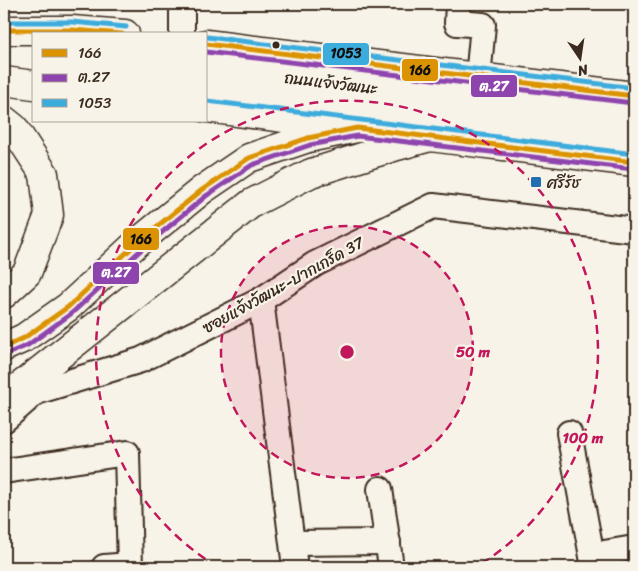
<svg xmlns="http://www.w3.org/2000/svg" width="638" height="571" font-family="Sriracha,'Playpen Sans Thai',sans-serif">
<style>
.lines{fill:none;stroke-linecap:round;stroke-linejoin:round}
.minor-casing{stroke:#3b2a1e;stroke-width:28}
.major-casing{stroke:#3b2a1e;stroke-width:31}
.highway-casing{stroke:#3b2a1e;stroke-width:31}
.minor{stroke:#f7f3e8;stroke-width:24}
.major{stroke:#f7f3e8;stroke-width:28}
.highway{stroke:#f7f3e8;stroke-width:28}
.bus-1-casing{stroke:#f7f3e8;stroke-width:9}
.bus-2-casing{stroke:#f7f3e8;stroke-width:9}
.bus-3-casing{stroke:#f7f3e8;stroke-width:9}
.bus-1{stroke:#db9304;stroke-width:5}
.bus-2{stroke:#8e44ad;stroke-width:5}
.bus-3{stroke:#3cacdd;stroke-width:5}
.ring{fill:none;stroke:#c2185b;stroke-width:2.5;stroke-dasharray:9 6}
.bus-dot{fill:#3b2a1e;stroke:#f7f3e8;stroke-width:2}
.poi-dot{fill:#1f6fb2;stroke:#f7f3e8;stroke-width:2}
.labels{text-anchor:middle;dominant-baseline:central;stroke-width:4.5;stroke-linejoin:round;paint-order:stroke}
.street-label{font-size:16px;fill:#3b2a1e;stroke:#f7f3e8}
.poi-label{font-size:16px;fill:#3b2a1e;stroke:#f7f3e8;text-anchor:start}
.centre{fill:#c2185b;stroke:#f7f3e8;stroke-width:2.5}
.ring-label{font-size:15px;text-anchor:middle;font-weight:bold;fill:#c2185b;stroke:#f7f3e8;stroke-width:4.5;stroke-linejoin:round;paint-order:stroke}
.line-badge{stroke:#f7f3e8;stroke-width:2}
.badge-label{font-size:14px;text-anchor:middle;font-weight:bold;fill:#fff}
.pale-badge-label{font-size:14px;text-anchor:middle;font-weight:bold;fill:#111}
</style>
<rect width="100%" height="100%" fill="#f7f3e8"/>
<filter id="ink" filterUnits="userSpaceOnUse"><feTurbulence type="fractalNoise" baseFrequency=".02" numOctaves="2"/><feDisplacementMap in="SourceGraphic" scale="10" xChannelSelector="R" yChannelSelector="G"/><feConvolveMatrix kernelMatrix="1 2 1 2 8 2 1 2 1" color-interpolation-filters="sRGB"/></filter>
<g filter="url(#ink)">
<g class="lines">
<!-- minor casing -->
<g class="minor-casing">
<g id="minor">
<path d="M458,4l-1,19 26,2 -5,53"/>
<path d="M182,34v-30"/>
<path d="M261,300l34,267"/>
<path d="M4,420l32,-28 105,-32 120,-60 54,-36 118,-58 201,24"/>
<path d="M569,433l25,134"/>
<path d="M4,471l123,-18 3,114"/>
<path d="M380,489l11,78"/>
<path d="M293,543l95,-1"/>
<path d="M592,555l42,-7"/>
<path d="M104,567l26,-2"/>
</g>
</g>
<!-- major casing -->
<g class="major-casing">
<g id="major">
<path d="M4,30h68l53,4"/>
<path d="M206,44l428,52"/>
<path d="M206,67l428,52"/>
<path d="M4,81l30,4"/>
<path d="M206,88l428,52"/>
<path d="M206,108l224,29 204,25"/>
</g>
</g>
<!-- highway casing -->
<g class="highway-casing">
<g id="highway">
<path d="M4,120l10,8 30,46 5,41 -22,58 -23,21"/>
<path d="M4,347l20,-9 44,-31 70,-65 64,-52 47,-32 59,-20 49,-10"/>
<path d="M4,399l248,-196 59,-30 86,-27 33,-9"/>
</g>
</g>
<!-- minor -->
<use href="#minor" class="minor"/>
<!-- major -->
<use href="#major" class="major"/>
<!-- highway -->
<use href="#highway" class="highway"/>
<!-- bus-1 casing -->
<g class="bus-1-casing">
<g id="bus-1">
<path d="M4,30h68l50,4"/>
<path d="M206,44l428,52"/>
<path d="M4,347l20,-9 44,-31 70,-65 64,-52 47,-32 59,-20 49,-10 277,34"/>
</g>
</g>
<!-- bus-2 casing -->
<g class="bus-2-casing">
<g id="bus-2">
<path d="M206,52l427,51"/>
<path d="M7,354l21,-9 44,-32 71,-65 63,-52 46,-31 58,-20 47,-9 276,33"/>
</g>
</g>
<!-- bus-3 casing -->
<g class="bus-3-casing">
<g id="bus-3">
<path d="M4,22h68l54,5"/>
<path d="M207,37l427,51"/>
<path d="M207,101l427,53"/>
</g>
</g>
<!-- bus-1 -->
<use href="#bus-1" class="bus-1"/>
<!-- bus-2 -->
<use href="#bus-2" class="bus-2"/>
<!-- bus-3 -->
<use href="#bus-3" class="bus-3"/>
</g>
</g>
<!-- distance rings -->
<circle cx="347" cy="352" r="126" fill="#c2185b" fill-opacity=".12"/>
<g class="ring">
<circle cx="347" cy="352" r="126"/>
<path d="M218 567A251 251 0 1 1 476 567"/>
</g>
<!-- markers -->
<circle class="bus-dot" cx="276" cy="45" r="4.5"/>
<rect class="poi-dot" x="530" y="176" width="12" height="12" rx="2.5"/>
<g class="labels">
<!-- street labels -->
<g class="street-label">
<text transform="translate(331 83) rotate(7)">ถนนแจ้งวัฒนะ</text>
<text transform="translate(283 285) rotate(-29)">ซอยแจ้งวัฒนะ-ปากเกร็ด 37</text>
</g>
<!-- poi labels -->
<g class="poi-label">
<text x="547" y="182">ศรีรัช</text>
</g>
</g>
<circle cx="347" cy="352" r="8" class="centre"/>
<g class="ring-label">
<text x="473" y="357">50 m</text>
<text x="583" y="443">100 m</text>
</g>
<g class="line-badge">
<rect x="322" y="42" width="48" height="24" rx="5" fill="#3cacdd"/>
<rect x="401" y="58" width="38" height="24" rx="5" fill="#db9304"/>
<rect x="470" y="74" width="48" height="24" rx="5" fill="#8e44ad"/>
<rect x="122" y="227" width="38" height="24" rx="5" fill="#db9304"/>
<rect x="92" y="261" width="48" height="24" rx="5" fill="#8e44ad"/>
</g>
<g class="badge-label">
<text x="494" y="91">ต.27</text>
<text x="116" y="277">ต.27</text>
</g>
<g class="pale-badge-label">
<text x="346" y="58">1053</text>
<text x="420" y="75">166</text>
<text x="141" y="244">166</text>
</g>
<!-- margin -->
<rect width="638" height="571" fill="none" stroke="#f7f3e8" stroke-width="20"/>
<rect x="10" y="10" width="618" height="551" fill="none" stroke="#3b2a1e" stroke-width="2" filter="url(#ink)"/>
<!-- legend -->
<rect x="32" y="32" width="175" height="90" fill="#f7f3e8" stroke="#aca397"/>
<rect x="42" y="49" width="25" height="8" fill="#db9304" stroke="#aca397"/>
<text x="78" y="58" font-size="15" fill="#3b2a1e">166</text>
<rect x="42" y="74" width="25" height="8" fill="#8e44ad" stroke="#aca397"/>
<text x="78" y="82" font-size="15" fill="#3b2a1e">ต.27</text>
<rect x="42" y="99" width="25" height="8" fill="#3cacdd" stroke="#aca397"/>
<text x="78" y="108" font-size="15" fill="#3b2a1e">1053</text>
<!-- north arrow -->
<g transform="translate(580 58) rotate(167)" stroke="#f7f3e8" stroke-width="4" paint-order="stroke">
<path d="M0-4L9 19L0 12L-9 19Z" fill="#3b2a1e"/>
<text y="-8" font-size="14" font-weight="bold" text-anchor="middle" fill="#3b2a1e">N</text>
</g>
</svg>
